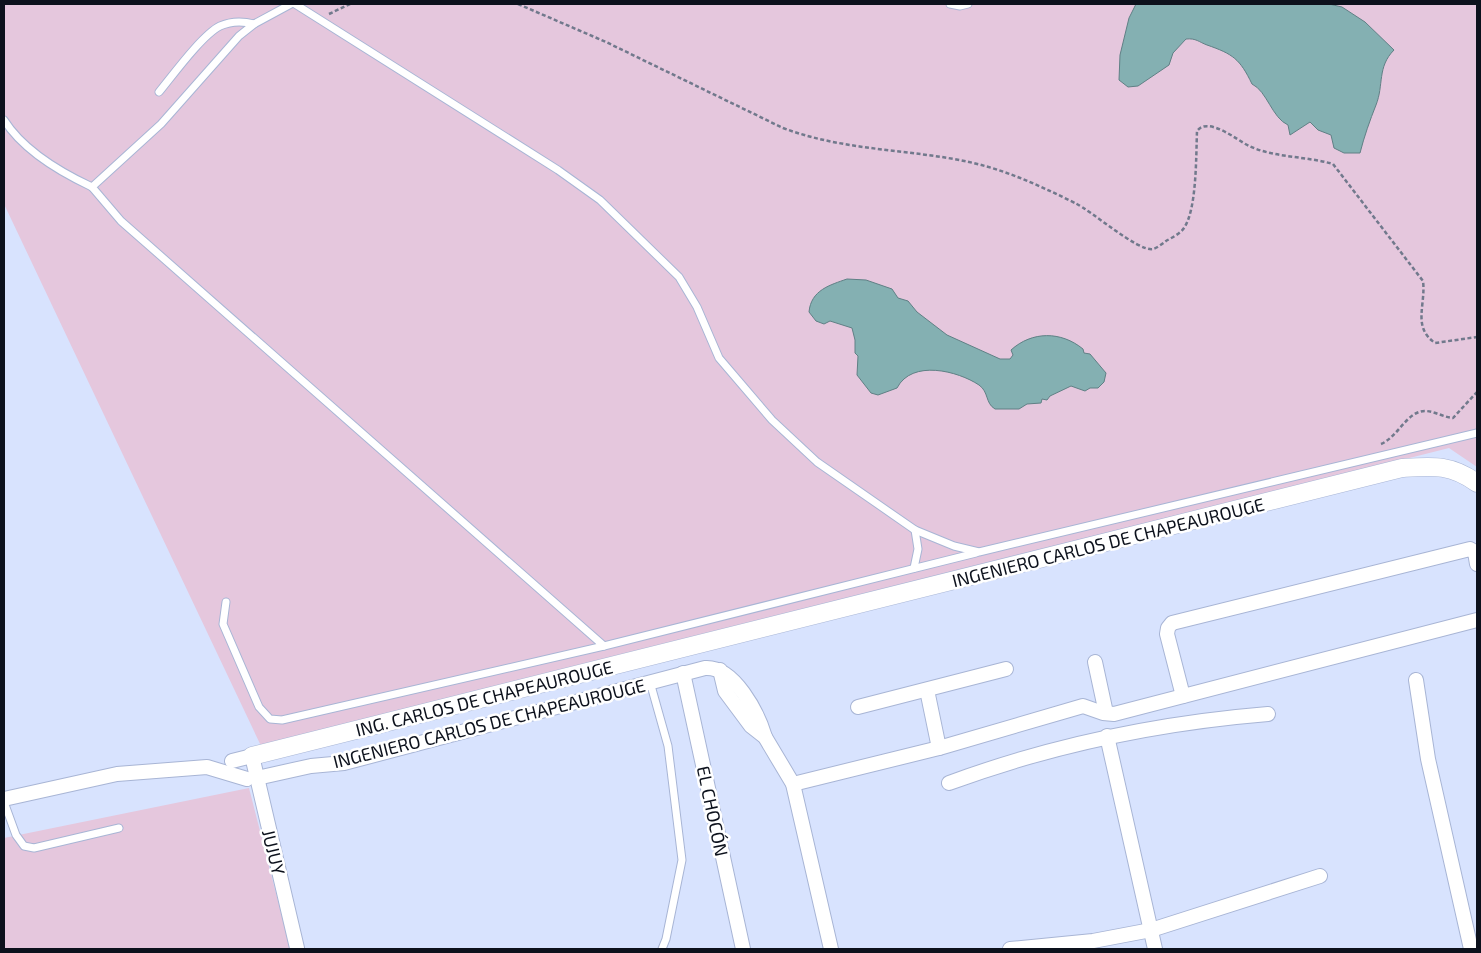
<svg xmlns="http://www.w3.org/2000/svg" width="1481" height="953" font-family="'Exo 2',sans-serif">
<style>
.green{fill:#e5c7dd}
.water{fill:#84b0b2;stroke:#608085}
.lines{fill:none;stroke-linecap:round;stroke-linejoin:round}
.service-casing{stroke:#a8b5d5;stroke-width:9}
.minor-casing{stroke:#a8b5d5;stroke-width:16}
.tertiary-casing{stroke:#a8b5d5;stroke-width:19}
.path{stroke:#71798c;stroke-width:2.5;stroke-dasharray:4 2.5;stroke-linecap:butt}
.service{stroke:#fff;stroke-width:7}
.minor{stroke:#fff;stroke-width:14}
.tertiary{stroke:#fff;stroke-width:18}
.labels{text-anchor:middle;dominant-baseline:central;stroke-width:5;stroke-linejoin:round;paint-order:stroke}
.street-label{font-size:18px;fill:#0c111c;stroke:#fff}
</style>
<rect width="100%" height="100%" fill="#d8e3fe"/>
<!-- green -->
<g class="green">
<path d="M4,4h1473v463l-28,-19 -1187,300 -258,-544z"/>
<path d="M249,788l41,160 -286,1v-111z"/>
</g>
<!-- water -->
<g class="water">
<path d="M1136,4h193l13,3 23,15 29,28c-17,17 -10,35 -18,55 -6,15 -12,32 -16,48h-16l-10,-5 -3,-13 -13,-5 -8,-8 -20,13 -2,-10c-16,-7 -21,-34 -36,-41 -12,-25 -19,-30 -45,-39 -8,-3 -11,-7 -21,-6l-13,14 -4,12 -31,21 -10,1 -9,-7 1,-25 9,-37z"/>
<path d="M847,279l19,1 26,9 6,9 10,3 9,11 30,23 53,24h10l3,-4 -2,-5c21,-19 50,-19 72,-1l1,4 6,1 16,19 -2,9 -6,6h-8l-5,3 -14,-5 -21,10 -3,4 -5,-1 -1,4 -14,1 -8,5h-24c-10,-6 -6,-17 -16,-24 -21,-14 -67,-26 -82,3l-19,7 -7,-2 -14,-18 1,-19 -3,-3v-13l-3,-12 -22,-7 -6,3 -8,-3 -7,-9c2,-22 21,-27 38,-33z"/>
</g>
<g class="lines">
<!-- service casing -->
<g class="service-casing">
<g id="service">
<path d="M291,4l-37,20 -15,12 -78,88 -69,63 29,34 483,425"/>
<path d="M295,4l263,166 42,30 79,77 18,30 22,51 53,62 45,42 98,68 39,16 25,6 498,-119"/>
<path d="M950,4l10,2 8,-2"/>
<path d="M159,92c14,-17 43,-57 61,-66 11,-5 23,-5 34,-2"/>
<path d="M4,120c19,30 56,52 88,67"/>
<path d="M914,568l4,-19 -3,-19"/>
<path d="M226,602l-3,22 36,83 11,12 12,1 322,-74 372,-93"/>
<path d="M650,682l18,64 14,114 -16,79 -4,10"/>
<path d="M4,802l12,33 8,11 10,2 85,-20"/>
</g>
</g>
<!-- minor casing -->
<g class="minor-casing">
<g id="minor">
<path d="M1095,662l11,51"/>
<path d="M720,670l5,21 26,35 14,11 28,47 38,165"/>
<path d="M683,673l60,276"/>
<path d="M1416,680l12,79 43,190"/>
<path d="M927,690l12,58"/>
<path d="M1183,696l-16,-62 1,-6 4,-5 298,-74 5,3 2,12"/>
<path d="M858,707l148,-38"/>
<path d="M1107,736l48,213"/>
<path d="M232,761l20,-5 45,192"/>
<path d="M257,778l54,-12 33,-3 361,-95c29,-2 53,45 60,69"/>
<path d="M949,783c103,-38 210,-60 319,-69"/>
<path d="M793,784l146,-36 144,-42 20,7 11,1 363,-94"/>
<path d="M4,799l113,-25 90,-7 40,12"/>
<path d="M1010,949l83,-8 58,-11 169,-54"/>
</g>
</g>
<!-- tertiary casing -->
<g class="tertiary-casing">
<path id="tertiary" d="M252,756l1150,-288c31,-2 49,-4 75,15"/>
</g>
<!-- path -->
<g class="path">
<path d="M518,4l88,38 177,86c56,21 113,21 171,31 46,8 80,24 121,44 17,8 63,49 78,46 4,-1 9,-5 13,-8 5,-3 14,-7 18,-13 13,-19 12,-73 13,-97 11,-15 40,9 52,15 26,12 57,10 84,18l90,117c3,24 -11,46 12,62l42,-6"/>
<path d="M329,14l21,-10"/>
<path d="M1381,444c17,-7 26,-33 44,-33 9,0 18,6 28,7l24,-26"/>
</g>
<!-- service -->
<use href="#service" class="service"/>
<!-- minor -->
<use href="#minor" class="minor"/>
<!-- tertiary -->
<use href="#tertiary" class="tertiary"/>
</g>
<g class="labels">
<!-- street labels -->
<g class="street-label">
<text transform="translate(1108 542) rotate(-14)">INGENIERO CARLOS DE CHAPEAUROUGE</text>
<text transform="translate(484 698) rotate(-14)">ING. CARLOS DE CHAPEAUROUGE</text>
<text transform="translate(489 723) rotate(-14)">INGENIERO CARLOS DE CHAPEAUROUGE</text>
<text transform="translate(713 811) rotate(78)">EL CHOCÓN</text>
<text transform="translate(274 852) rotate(76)">JUJUY</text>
</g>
</g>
<!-- border -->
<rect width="1481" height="953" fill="none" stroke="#0c111c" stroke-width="10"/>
</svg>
